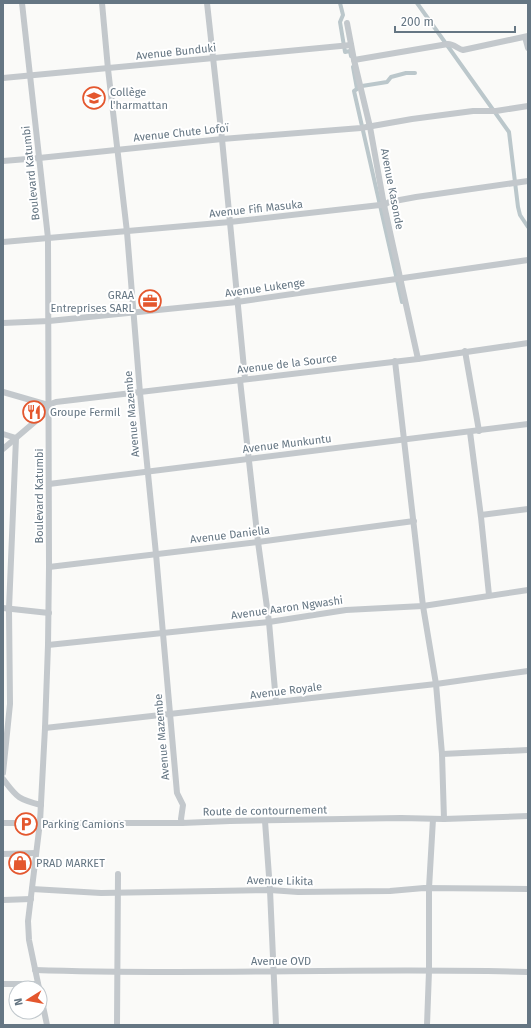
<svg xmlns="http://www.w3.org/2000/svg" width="531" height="1028" font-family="'Fira Sans',sans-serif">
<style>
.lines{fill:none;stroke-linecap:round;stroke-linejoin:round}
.canal{stroke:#bbc7cb;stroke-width:4}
.minor{stroke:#c3c8cc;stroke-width:6}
.labels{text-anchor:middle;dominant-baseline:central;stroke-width:4;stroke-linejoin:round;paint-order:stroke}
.street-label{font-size:11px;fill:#657683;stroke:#fff}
.poi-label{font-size:11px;fill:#657683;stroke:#fff;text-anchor:start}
</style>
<rect width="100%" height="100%" fill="#fafaf8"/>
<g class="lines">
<!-- canal -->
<g class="canal">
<path d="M340,3l3,12 -3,7 5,30 5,-1 1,5"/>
<path d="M417,3l92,129 9,75 2,8 8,12"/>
<path d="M353,67l4,22 -3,2 48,211"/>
<path d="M359,88l3,-2 25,-4 4,-5 15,-4h9"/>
</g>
<!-- minor -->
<g class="minor">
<path d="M22,3l26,235 1,329 -1,78 -3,83 -5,94 -12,99 1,19 10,48"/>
<path d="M102,3l6,66 19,163 13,161 16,161 21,239 6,12 -2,14 1,4"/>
<path d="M207,3l15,136 23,240"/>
<path d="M347,23l7,37 16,67 14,78 34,154"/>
<path d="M525,37l3,11"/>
<path d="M354,60l94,-16c6,0 10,5 15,6l65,-14"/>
<path d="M3,78l348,-33"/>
<path d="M3,161l36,-3 183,-19 139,-11 51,-9 61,-8h23l32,-5"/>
<path d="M3,242l227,-20 150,-17h4l5,-3 27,-5 112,-16"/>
<path d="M3,323l46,-2 188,-19 291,-42"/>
<path d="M465,351l14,80"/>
<path d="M395,361l28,245 13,78 6,70 2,65"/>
<path d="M240,380l18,162 11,80 7,80"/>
<path d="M3,392l45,13"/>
<path d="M48,405l8,-3 362,-43 110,-16"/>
<path d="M470,432l11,85 8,78"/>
<path d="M3,434l13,4 -7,171 1,95 -7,69"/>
<path d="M3,449l41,-35 3,-6"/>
<path d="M49,484l479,-60"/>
<path d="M481,515l47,-6"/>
<path d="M49,567l209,-25 156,-21"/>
<path d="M3,608l46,5"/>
<path d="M48,645l221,-23 77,-12 77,-4 105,-16"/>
<path d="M45,728l391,-44 92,-13"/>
<path d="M442,754l86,-4"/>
<path d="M3,779c14,18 14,20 38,26"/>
<path d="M265,821l5,69 6,135"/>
<path d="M3,823h179l48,-2 171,-3 43,1 84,-3"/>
<path d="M3,854l33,-1"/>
<path d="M32,889l69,4 169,-3 28,2 92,-1 34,-3 104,1"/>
<path d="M3,900l28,-1"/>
<path d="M35,970c164,6 329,-3 493,2"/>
<path d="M3,984h35"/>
<path d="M40,992l7,33"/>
<path d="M117,1025l1,-151"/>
<path d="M427,1025l2,-54v-83l4,-69"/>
</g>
</g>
<!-- icons -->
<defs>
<g id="school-ring" transform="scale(1.15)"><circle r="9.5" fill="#fff" stroke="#e4572e" stroke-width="1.5"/><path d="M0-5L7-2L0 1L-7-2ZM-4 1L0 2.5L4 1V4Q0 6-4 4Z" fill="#e4572e"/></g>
<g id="office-ring" transform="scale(1.15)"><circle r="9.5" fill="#fff" stroke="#e4572e" stroke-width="1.5"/><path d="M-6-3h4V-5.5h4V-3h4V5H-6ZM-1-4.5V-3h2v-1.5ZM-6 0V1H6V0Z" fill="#e4572e"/></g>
<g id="restaurant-ring" transform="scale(1.15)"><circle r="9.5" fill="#fff" stroke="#e4572e" stroke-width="1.5"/><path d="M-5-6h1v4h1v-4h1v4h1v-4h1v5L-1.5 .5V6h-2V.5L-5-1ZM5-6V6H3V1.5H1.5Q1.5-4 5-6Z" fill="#e4572e"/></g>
<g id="parking-ring" transform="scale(1.15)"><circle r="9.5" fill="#fff" stroke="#e4572e" stroke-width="1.5"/><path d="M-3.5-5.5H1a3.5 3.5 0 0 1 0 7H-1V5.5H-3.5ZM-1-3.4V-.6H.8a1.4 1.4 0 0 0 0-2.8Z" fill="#e4572e"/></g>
<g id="shop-ring" transform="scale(1.15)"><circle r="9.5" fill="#fff" stroke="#e4572e" stroke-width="1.5"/><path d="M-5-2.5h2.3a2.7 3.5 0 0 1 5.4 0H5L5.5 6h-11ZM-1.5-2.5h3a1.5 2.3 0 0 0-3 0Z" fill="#e4572e"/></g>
</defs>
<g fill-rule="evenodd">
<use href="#school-ring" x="94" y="98"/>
<use href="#office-ring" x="150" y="301"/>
<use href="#restaurant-ring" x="34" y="412"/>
<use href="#parking-ring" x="26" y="824"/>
<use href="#shop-ring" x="20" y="863"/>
</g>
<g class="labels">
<!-- street labels -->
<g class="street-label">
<text transform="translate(176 52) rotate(-6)">Avenue Bunduki</text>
<text transform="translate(181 133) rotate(-6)">Avenue Chute Lofoï</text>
<text transform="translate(31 173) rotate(-96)">Boulevard Katumbi</text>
<text transform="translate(392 189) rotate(79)">Avenue Kasonde</text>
<text transform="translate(256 209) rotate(-6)">Avenue Fifi Masuka</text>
<text transform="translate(265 288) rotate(-8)">Avenue Lukenge</text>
<text transform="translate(287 364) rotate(-7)">Avenue de la Source</text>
<text transform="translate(132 414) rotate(-95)">Avenue Mazembe</text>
<text transform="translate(287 444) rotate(-7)">Avenue Munkuntu</text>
<text transform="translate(39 496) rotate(-90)">Boulevard Katumbi</text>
<text transform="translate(230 535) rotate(-7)">Avenue Daniella</text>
<text transform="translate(287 608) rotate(-8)">Avenue Aaron Ngwashi</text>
<text transform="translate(286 691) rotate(-7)">Avenue Royale</text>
<text transform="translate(162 737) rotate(-95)">Avenue Mazembe</text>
<text transform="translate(265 811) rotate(-1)">Route de contournement</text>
<text transform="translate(280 881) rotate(1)">Avenue Likita</text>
<text x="281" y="961">Avenue OVD</text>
</g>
<!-- poi labels -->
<g class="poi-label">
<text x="110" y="92">Collège<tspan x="110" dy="13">l'harmattan</tspan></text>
<text x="134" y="295" text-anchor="end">GRAA<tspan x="134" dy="13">Entreprises SARL</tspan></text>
<text x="50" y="412">Groupe Fermil</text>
<text x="42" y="824">Parking Camions</text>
<text x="36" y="863">PRAD MARKET</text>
</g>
</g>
<!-- border -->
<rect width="531" height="1028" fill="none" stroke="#657683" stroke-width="8"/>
<!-- north arrow -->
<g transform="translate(28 1000) rotate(259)"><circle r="19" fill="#ffffff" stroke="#c1c8cd"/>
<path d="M0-3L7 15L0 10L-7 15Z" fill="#e4572e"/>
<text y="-6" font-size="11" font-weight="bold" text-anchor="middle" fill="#657683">N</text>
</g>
<!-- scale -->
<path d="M395 26v6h120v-6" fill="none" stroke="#657683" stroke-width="2"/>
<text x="401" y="26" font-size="12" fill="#657683" stroke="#ffffff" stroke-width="3" paint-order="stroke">200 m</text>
</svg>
